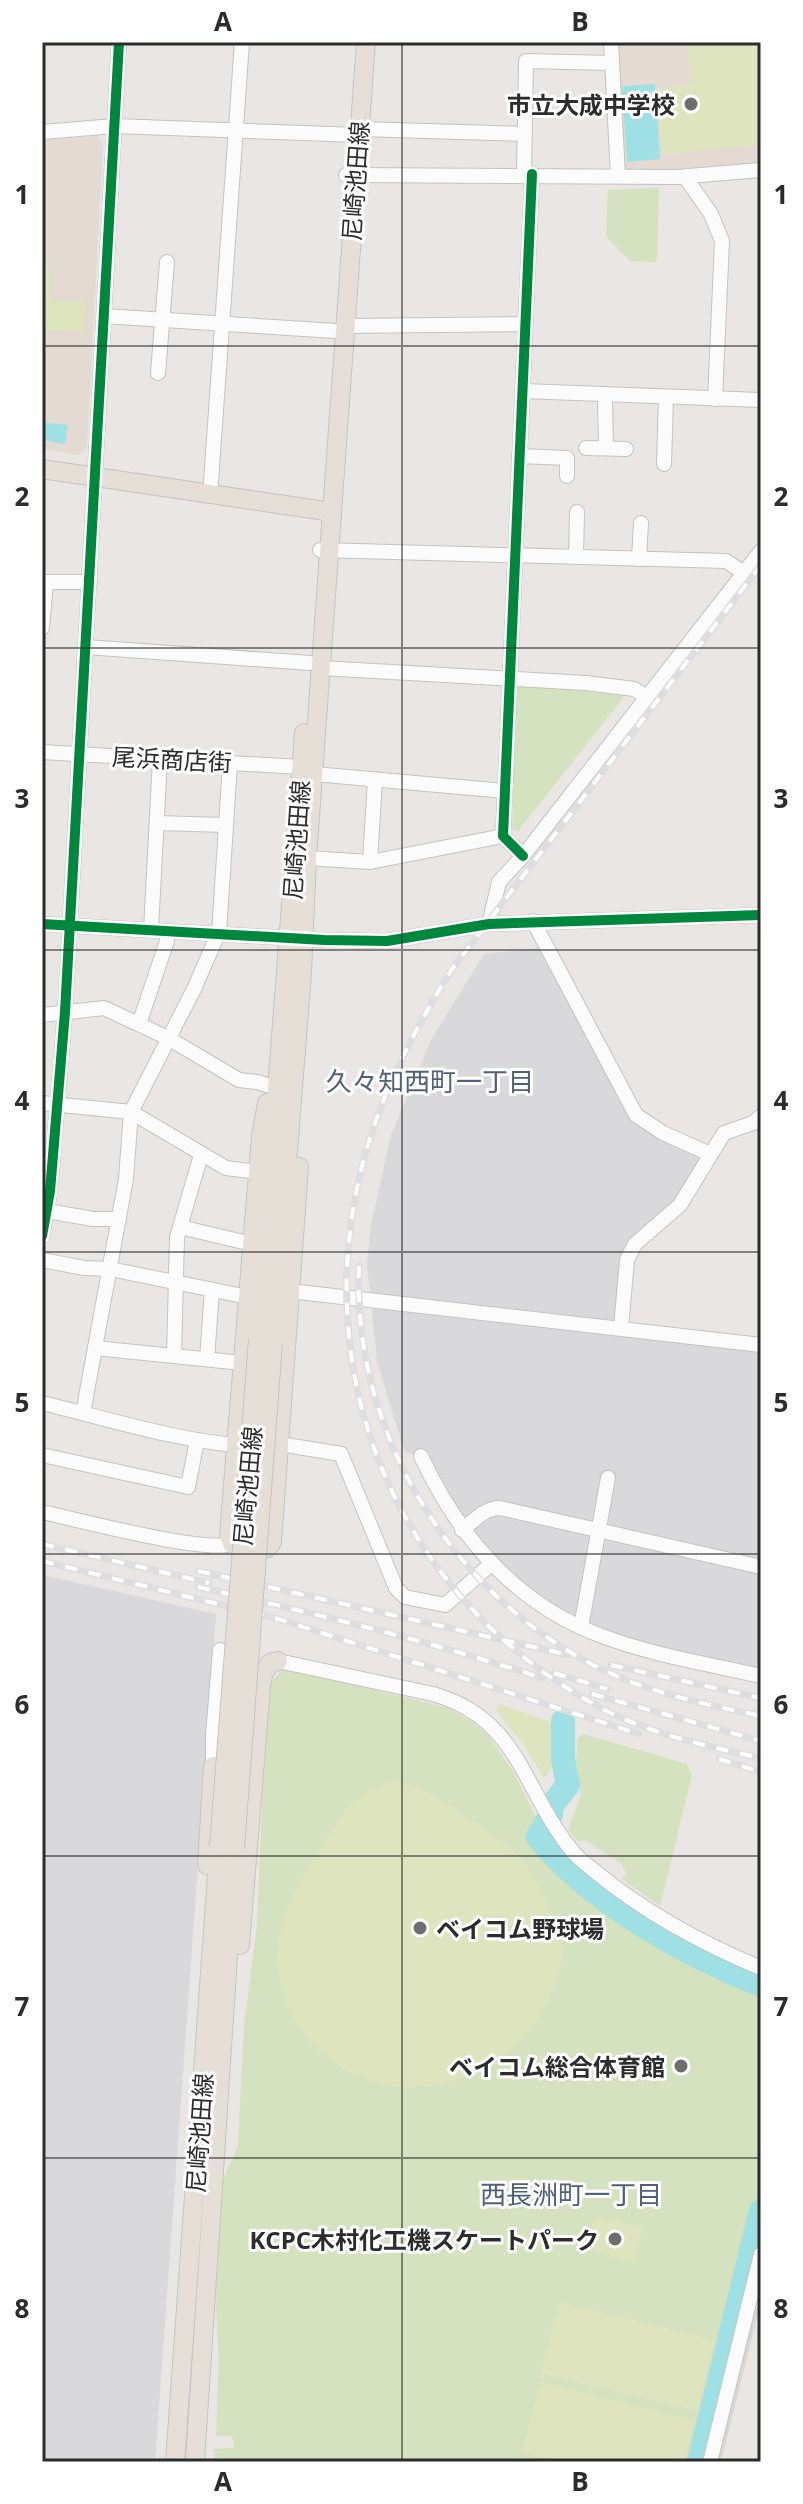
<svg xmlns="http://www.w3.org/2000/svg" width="803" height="2504" font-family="'Open Sans','Noto Sans JP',sans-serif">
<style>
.industrial{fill:#d9d8da}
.education{fill:#e3dbd2}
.green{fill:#d4e2bf}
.pitch{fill:#dee5be}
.plaza{fill:#dad6d3}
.water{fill:#9ee0e4}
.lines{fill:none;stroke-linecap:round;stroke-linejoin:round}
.river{stroke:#9ee0e4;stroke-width:24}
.minor-casing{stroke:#c4c3c3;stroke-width:16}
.major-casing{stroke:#c6c4c2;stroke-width:20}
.minor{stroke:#fcfbfb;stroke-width:14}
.major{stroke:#e6dfd7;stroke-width:18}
.rail-casing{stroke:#dedee0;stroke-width:7}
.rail{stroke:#fff;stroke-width:4;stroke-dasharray:12;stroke-linecap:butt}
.major-bridge-casing{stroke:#c6c4c2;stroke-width:20;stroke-linecap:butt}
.major-bridge{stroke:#e6dfd7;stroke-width:18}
.cycleway-casing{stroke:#fff;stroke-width:15}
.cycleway{stroke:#00873e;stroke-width:10}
.grid{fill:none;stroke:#2c2c2c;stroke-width:2;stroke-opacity:0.55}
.poi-dot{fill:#6e6d6c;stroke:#fff;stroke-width:3}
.labels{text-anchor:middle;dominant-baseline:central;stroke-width:6;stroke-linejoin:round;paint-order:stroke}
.poi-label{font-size:24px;font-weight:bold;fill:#2c2c2c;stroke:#fff;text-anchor:end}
.street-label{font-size:24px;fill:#2c2c2c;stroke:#fff}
.neighbourhood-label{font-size:26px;fill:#505f7a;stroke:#fff}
.neatline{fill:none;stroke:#2c2c2c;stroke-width:3}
.grid-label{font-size:26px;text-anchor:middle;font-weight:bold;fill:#2c2c2c}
</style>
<rect width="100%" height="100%" fill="#eae6e3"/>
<!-- industrial -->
<g class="industrial">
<path d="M539,948l97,167 74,39 -30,51 -45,39 -14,84 140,17v331l-186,-52 -98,-77 -56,-91 -16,-4 -16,-50 -12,-41 -10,-97 4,-39 20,-90 40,-95 53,-86z"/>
<path d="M42,1575l174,39 -61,848h-113z"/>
</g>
<!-- education -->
<g class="education">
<path d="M619,42h142v123l-70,7h-67z"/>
<path d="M98,136l5,10 -16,302 -9,7 -36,-6v-309z"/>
</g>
<!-- green -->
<g class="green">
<path d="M659,188l-2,74 -27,-1 -24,-25 2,-46z"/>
<path d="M520,683l100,7 3,8 -105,133 -6,-2 4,-141z"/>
<path d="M284,1668l165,40 25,15 14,12 26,38 32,65 39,38 36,30 54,34 86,42v234l-28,94 -37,152h-482v-13l20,-1 -2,-12h-16l3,-80 -3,-46 1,-62 4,-64 17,-38 6,-121 13,-100 9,-215 5,-28z"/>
<path d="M583,1734l104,30 5,11 -32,131 -39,-28 6,-3 -5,-11 -37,-24 -6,2 -11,-12 13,-35 -4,-27 -4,-2 4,-10v-16z"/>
</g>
<!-- pitch -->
<g class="pitch">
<path d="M687,42h74v103l-98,9 -6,-65 34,-4z"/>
<path d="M42,263h6l2,37 35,1 -2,31 -41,-2z"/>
<path d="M499,1704l50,17 4,5 -2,44 -7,8 -21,-34 -27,-33z"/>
<path d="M394,1781c8,2 16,3 23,6 24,11 88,53 104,72 15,18 24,38 32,58 3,7 8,16 9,23 3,32 -14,64 -31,90 -12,19 -31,30 -51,40 -29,15 -67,22 -100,14 -55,-14 -100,-63 -102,-120 -2,-43 18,-78 40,-112 21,-34 34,-62 76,-71z"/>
<path d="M596,2215l47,13 -9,34 -47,-12z"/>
<path d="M558,2302l157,38 -17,71 -157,-37z"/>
<path d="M540,2382l155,39 -11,41h-120l-42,-10z"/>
</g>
<!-- plaza -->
<path class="plaza" d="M754,2309h7v3l-3,2 -37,148h-6z"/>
<!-- water -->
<g class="water">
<path d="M655,84l5,75 -33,3 -5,-76z"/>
<path d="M42,422l26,3 -3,19 -23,-4z"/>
</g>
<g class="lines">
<!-- river -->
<g class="river">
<path d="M563,1721v39l5,25 -16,20 -1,9 -13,23c51,64 147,118 223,148"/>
<path d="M699,2462l62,-251"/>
</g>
<!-- minor casing -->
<g class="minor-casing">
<g id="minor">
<path d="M611,42l7,134"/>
<path d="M359,129l166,5"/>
<path d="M42,132l73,-6 243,9"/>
<path d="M524,174l2,-113 86,2"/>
<path d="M346,175l331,2 84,-7"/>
<path d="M685,177l26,37 11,27 -7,158"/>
<path d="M104,316l231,15"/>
<path d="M345,326l180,-2"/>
<path d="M158,373l9,-111"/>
<path d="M523,391l238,9"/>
<path d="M605,396l1,52"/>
<path d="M586,448l40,1"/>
<path d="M519,456l48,2v18"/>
<path d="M664,464l2,-67"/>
<path d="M210,496l32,-454"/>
<path d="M320,550l406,11 18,12"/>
<path d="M576,556l1,-44"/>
<path d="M639,559l2,-36"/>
<path d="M42,582h48"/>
<path d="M42,628l4,-46"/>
<path d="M86,647l224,16"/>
<path d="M321,668l265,15 48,6 13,8"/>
<path d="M42,752l259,15 13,7 191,17"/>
<path d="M157,823l69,2"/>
<path d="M523,856l-20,-20 29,-662"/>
<path d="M307,858l63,4 133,-26"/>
<path d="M370,862l5,-82"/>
<path d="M533,921l103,194 27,18 47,21"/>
<path d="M42,924l282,16 63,1 102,-17 272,-9"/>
<path d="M489,924l10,-42 24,-26 238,-305"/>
<path d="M151,930l9,-171"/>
<path d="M219,934l11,-171"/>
<path d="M42,1015l62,-7 64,30 71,42 18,2 13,4"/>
<path d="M139,1024l28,-83v-10"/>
<path d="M42,1103l89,9 95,56 32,4"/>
<path d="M47,1211l46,8h26"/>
<path d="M180,1227l72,17"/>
<path d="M42,1236l8,-45 15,-179 54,-970"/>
<path d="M42,1260l42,8 26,1 138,28"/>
<path d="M290,1291l471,54"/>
<path d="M621,1328l6,-68 8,-16 45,-39 44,-72 29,-10 8,-7"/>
<path d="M95,1348l147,15"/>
<path d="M174,1356l3,-119 24,-82"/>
<path d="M207,1359l5,-69"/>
<path d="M42,1403c67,16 135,38 203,43"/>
<path d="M83,1413l43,-234 5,-67 63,-123 24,-55"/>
<path d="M270,1449l16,-4 55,9 55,134 9,9 40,8 47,-42"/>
<path d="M42,1455l146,32 9,-47"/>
<path d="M421,1456c37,80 95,149 181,180 50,19 106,28 159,40"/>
<path d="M42,1512c37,8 161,41 190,32"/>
<path d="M462,1530c12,-9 22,-22 38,-22l261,59"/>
<path d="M581,1627l27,-149"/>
<path d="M278,1661l155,33c88,25 89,97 141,159 7,8 16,14 23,20 49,40 106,71 164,95"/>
<path d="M213,1766v-31l7,-85"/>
<path d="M710,2462l51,-208"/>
</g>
</g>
<!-- major casing -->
<g class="major-casing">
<g id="major">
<path d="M42,469l290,43"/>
<path d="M267,1103l-6,33 -32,399 3,9 35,4 5,-6 27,-375"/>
<path d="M258,1340l46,-607"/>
<path d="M273,1343l29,-370 5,-115 59,-816"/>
<path d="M207,1865l6,-99 28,2"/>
<path d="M240,1945l21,-259 2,-11 7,-12 8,-2"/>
<path d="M175,2462l44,-615"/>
<path d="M195,2462l40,-614"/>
</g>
</g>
<!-- minor -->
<use href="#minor" class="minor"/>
<!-- major -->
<use href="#major" class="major"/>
<!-- rail casing -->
<g class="rail-casing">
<g id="rail">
<path d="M761,565l-309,404c-37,59 -68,119 -87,186 -61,221 33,443 234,552 50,27 108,39 162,51"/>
<path d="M359,1266c-7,163 89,324 234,399 52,27 111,39 168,51"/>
<path d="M42,1544l167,39"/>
<path d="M42,1561l233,57 364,116"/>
<path d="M198,1571l371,84"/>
<path d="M198,1587c115,26 231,54 344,91"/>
<path d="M611,1665l150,33"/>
<path d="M554,1673l53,16"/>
<path d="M592,1694l169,47"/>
<path d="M719,1759l42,13"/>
</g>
</g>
<!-- rail -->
<use href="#rail" class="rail"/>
<!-- major-bridge casing -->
<g class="major-bridge-casing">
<g id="major-bridge">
<path d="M219,1847l39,-507"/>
<path d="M235,1848l38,-505"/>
</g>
</g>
<!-- major-bridge -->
<use href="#major-bridge" class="major-bridge"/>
<!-- cycleway casing -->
<g class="cycleway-casing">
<g id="cycleway">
<path d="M523,856l-20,-20 29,-662"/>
<path d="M42,924l282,16 63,1 102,-17 272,-9"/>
<path d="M42,1236l8,-45 15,-179 54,-970"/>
</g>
</g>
<!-- cycleway -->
<use href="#cycleway" class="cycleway"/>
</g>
<!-- grid -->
<path class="grid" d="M402,42v2420M42,346h719M42,648h719M42,950h719M42,1252h719M42,1554h719M42,1856h719M42,2158h719"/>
<!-- markers -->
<g class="poi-dot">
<circle cx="691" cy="104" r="8"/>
<circle cx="420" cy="1928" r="8"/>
<circle cx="681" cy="2066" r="8"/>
<circle cx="615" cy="2239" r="8"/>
</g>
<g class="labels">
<!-- poi labels -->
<g class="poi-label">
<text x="675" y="104">市立大成中学校</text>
<text x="436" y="1928" text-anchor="start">ベイコム野球場</text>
<text x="665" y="2066">ベイコム総合体育館</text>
<text x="599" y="2239">KCPC木村化工機スケートパーク</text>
</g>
<!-- street labels -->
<g class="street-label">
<text transform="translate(355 181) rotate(-86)">尼崎池田線</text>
<text transform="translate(172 759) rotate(3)">尾浜商店街</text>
<text transform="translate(296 840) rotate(-86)">尼崎池田線</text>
<text transform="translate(247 1486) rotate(-85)">尼崎池田線</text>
<text transform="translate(199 2133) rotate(-86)">尼崎池田線</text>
</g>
<!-- neighbourhood labels -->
<g class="neighbourhood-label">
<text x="430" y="1081">久々知西町一丁目</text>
<text x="571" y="2194">西長洲町一丁目</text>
</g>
</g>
<!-- border -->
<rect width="803" height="2504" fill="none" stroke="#ffffff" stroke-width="88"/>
<rect x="44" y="44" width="715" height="2416" class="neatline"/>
<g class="grid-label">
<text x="223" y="31">A</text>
<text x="580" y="31">B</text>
<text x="22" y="204">1</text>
<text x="781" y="204">1</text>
<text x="22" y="506">2</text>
<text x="781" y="506">2</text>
<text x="22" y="808">3</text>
<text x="781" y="808">3</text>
<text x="22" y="1110">4</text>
<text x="781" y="1110">4</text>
<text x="22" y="1412">5</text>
<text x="781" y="1412">5</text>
<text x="22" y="1714">6</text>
<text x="781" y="1714">6</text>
<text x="22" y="2016">7</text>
<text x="781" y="2016">7</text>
<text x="22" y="2318">8</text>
<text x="781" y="2318">8</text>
<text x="223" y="2491">A</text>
<text x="580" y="2491">B</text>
</g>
</svg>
